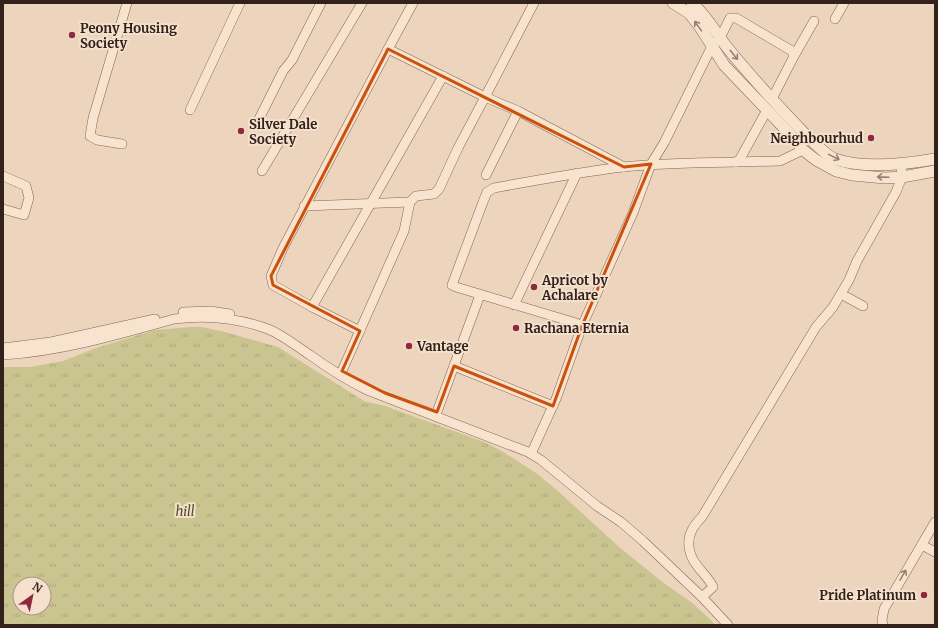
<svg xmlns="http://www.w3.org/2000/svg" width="938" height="628" font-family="Merriweather,serif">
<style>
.grass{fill:url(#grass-tufts);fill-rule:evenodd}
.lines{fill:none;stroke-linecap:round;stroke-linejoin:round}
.minor-casing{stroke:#836556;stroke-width:10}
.tertiary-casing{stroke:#836556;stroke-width:12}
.minor{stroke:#f8e3cf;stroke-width:9}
.tertiary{stroke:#f8e3cf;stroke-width:11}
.oneway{stroke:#968275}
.marked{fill:none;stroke:#cd510e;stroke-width:3;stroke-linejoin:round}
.poi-dot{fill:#91283f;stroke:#f4e0cc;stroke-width:1.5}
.labels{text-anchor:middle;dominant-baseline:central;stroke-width:4;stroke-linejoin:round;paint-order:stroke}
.poi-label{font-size:13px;font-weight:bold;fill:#33221b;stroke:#f4e0cc;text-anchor:start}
.park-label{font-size:13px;font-style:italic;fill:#4d4f22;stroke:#f4e0cc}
</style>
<defs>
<pattern id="grass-tufts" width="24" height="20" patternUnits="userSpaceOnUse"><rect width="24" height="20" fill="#cac491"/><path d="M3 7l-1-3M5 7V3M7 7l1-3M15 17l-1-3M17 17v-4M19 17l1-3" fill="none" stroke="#aea87c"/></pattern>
</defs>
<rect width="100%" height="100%" fill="#ecd4bd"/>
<!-- grass -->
<path class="grass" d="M191,327h10l20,4 57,16 86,54 21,5 99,36 16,8 36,23 22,18 61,56 46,37 26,18 21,19 3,4h-712v-258h27l33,-6 33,-13 59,-18zM20,584h24v24h-24z"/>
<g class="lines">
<!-- minor casing -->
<g class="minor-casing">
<g id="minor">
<path d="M835,19l9,-16"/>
<path d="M388,49l25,-46"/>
<path d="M794,56l20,-35"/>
<path d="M190,110l50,-107"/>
<path d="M518,111l106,56"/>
<path d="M259,119l24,-48 9,-11 29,-57"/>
<path d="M122,144l-25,-4 -7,-4 3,-18 34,-115"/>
<path d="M736,162l44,-1 23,-11"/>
<path d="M262,171l100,-168"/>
<path d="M3,176l23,10 3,12 -5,17 -21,-6"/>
<path d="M304,206l106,-4"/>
<path d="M841,294l22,12"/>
<path d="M514,305l63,-132"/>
<path d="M312,307l131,-231"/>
<path d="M183,312l27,-1 20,3"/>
<path d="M582,326l-6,-3 -120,-36 -4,-2 31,-83 4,-10 7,-4c43,-8 86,-16 129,-21 38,-4 76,-4 113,-5l4,-3 27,-49"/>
<path d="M360,331l-48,-24 -39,-22 -2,-9 12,-28 105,-199 97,48 49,-94"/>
<path d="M3,348l48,-6 104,-23"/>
<path d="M3,355c59,-4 114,-20 171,-36 31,-4 64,-1 94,10 15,6 28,17 42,26 18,13 37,25 57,35l161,62 13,8 56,46 24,16 22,19 59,56 26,28"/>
<path d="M454,366l99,40"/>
<path d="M342,371l62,-140 6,-29 6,-6 18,-2 5,-5 19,-41 27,-51 33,14 -32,64"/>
<path d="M437,412l43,-117"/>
<path d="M531,454l25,-55 26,-73 51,-113 18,-49 13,-21 48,-97 8,-8 10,-20h6l56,33 2,5 -22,43"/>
<path d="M922,545l13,7"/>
<path d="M702,597l11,-10c-4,-9 -12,-15 -17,-23 -7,-9 -10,-23 -4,-34 2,-4 6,-9 10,-13l114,-190 17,-20 16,-27 8,-19 39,-69 6,-15 -1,-13"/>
<path d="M883,625l-1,-5 2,-11 51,-87"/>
</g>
</g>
<!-- tertiary casing -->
<g class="tertiary-casing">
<g id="tertiary">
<path d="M673,3l16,10 11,14 24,38 65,68 14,17 13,10 20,11 16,4 33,3 17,-1 33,-6"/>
<path d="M692,3c14,12 23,28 34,43 25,31 52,60 79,88 8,7 21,22 30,25 28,10 71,5 100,0"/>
</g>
</g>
<!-- minor -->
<use href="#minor" class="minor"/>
<!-- tertiary -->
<use href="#tertiary" class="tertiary"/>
</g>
<!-- one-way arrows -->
<defs><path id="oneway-shaft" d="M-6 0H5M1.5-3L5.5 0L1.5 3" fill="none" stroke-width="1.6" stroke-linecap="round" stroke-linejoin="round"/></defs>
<g class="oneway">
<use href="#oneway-shaft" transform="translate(698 26) rotate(-126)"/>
<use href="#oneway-shaft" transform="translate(734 55) rotate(51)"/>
<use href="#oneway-shaft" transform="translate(834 157) rotate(26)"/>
<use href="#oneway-shaft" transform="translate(883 177) rotate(-178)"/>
<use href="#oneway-shaft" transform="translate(903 575) rotate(-60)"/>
</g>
<!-- marked area -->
<path class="marked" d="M388,49l236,118 27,-3 -69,162 -29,80 -99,-40 -17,46 -52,-19 -43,-22 18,-40 -87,-46 -2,-9z"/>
<!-- markers -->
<g class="poi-dot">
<circle cx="72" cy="35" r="4"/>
<circle cx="241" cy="131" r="4"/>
<circle cx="871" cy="138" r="4"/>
<circle cx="534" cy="287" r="4"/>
<circle cx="516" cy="328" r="4"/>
<circle cx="409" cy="346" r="4"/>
<circle cx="924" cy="595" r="4"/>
</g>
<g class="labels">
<!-- poi labels -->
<g class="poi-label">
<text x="80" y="28">Peony Housing<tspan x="80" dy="15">Society</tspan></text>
<text x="249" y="124">Silver Dale<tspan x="249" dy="15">Society</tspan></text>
<text x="863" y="138" text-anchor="end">Neighbourhud</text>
<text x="542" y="280">Apricot by<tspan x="542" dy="15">Achalare</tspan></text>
<text x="524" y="328">Rachana Eternia</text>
<text x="417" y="346">Vantage</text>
<text x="916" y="595" text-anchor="end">Pride Platinum</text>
</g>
<!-- park labels -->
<g class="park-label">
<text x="185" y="511">hill</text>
</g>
</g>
<!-- border -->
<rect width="938" height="628" fill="none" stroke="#33221b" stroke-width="8"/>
<!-- north arrow -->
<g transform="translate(32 596) rotate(33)"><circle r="19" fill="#f4e0cc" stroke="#a79485"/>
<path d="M0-3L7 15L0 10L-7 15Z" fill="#91283f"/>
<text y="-6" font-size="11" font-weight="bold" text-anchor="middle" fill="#33221b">N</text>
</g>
</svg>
